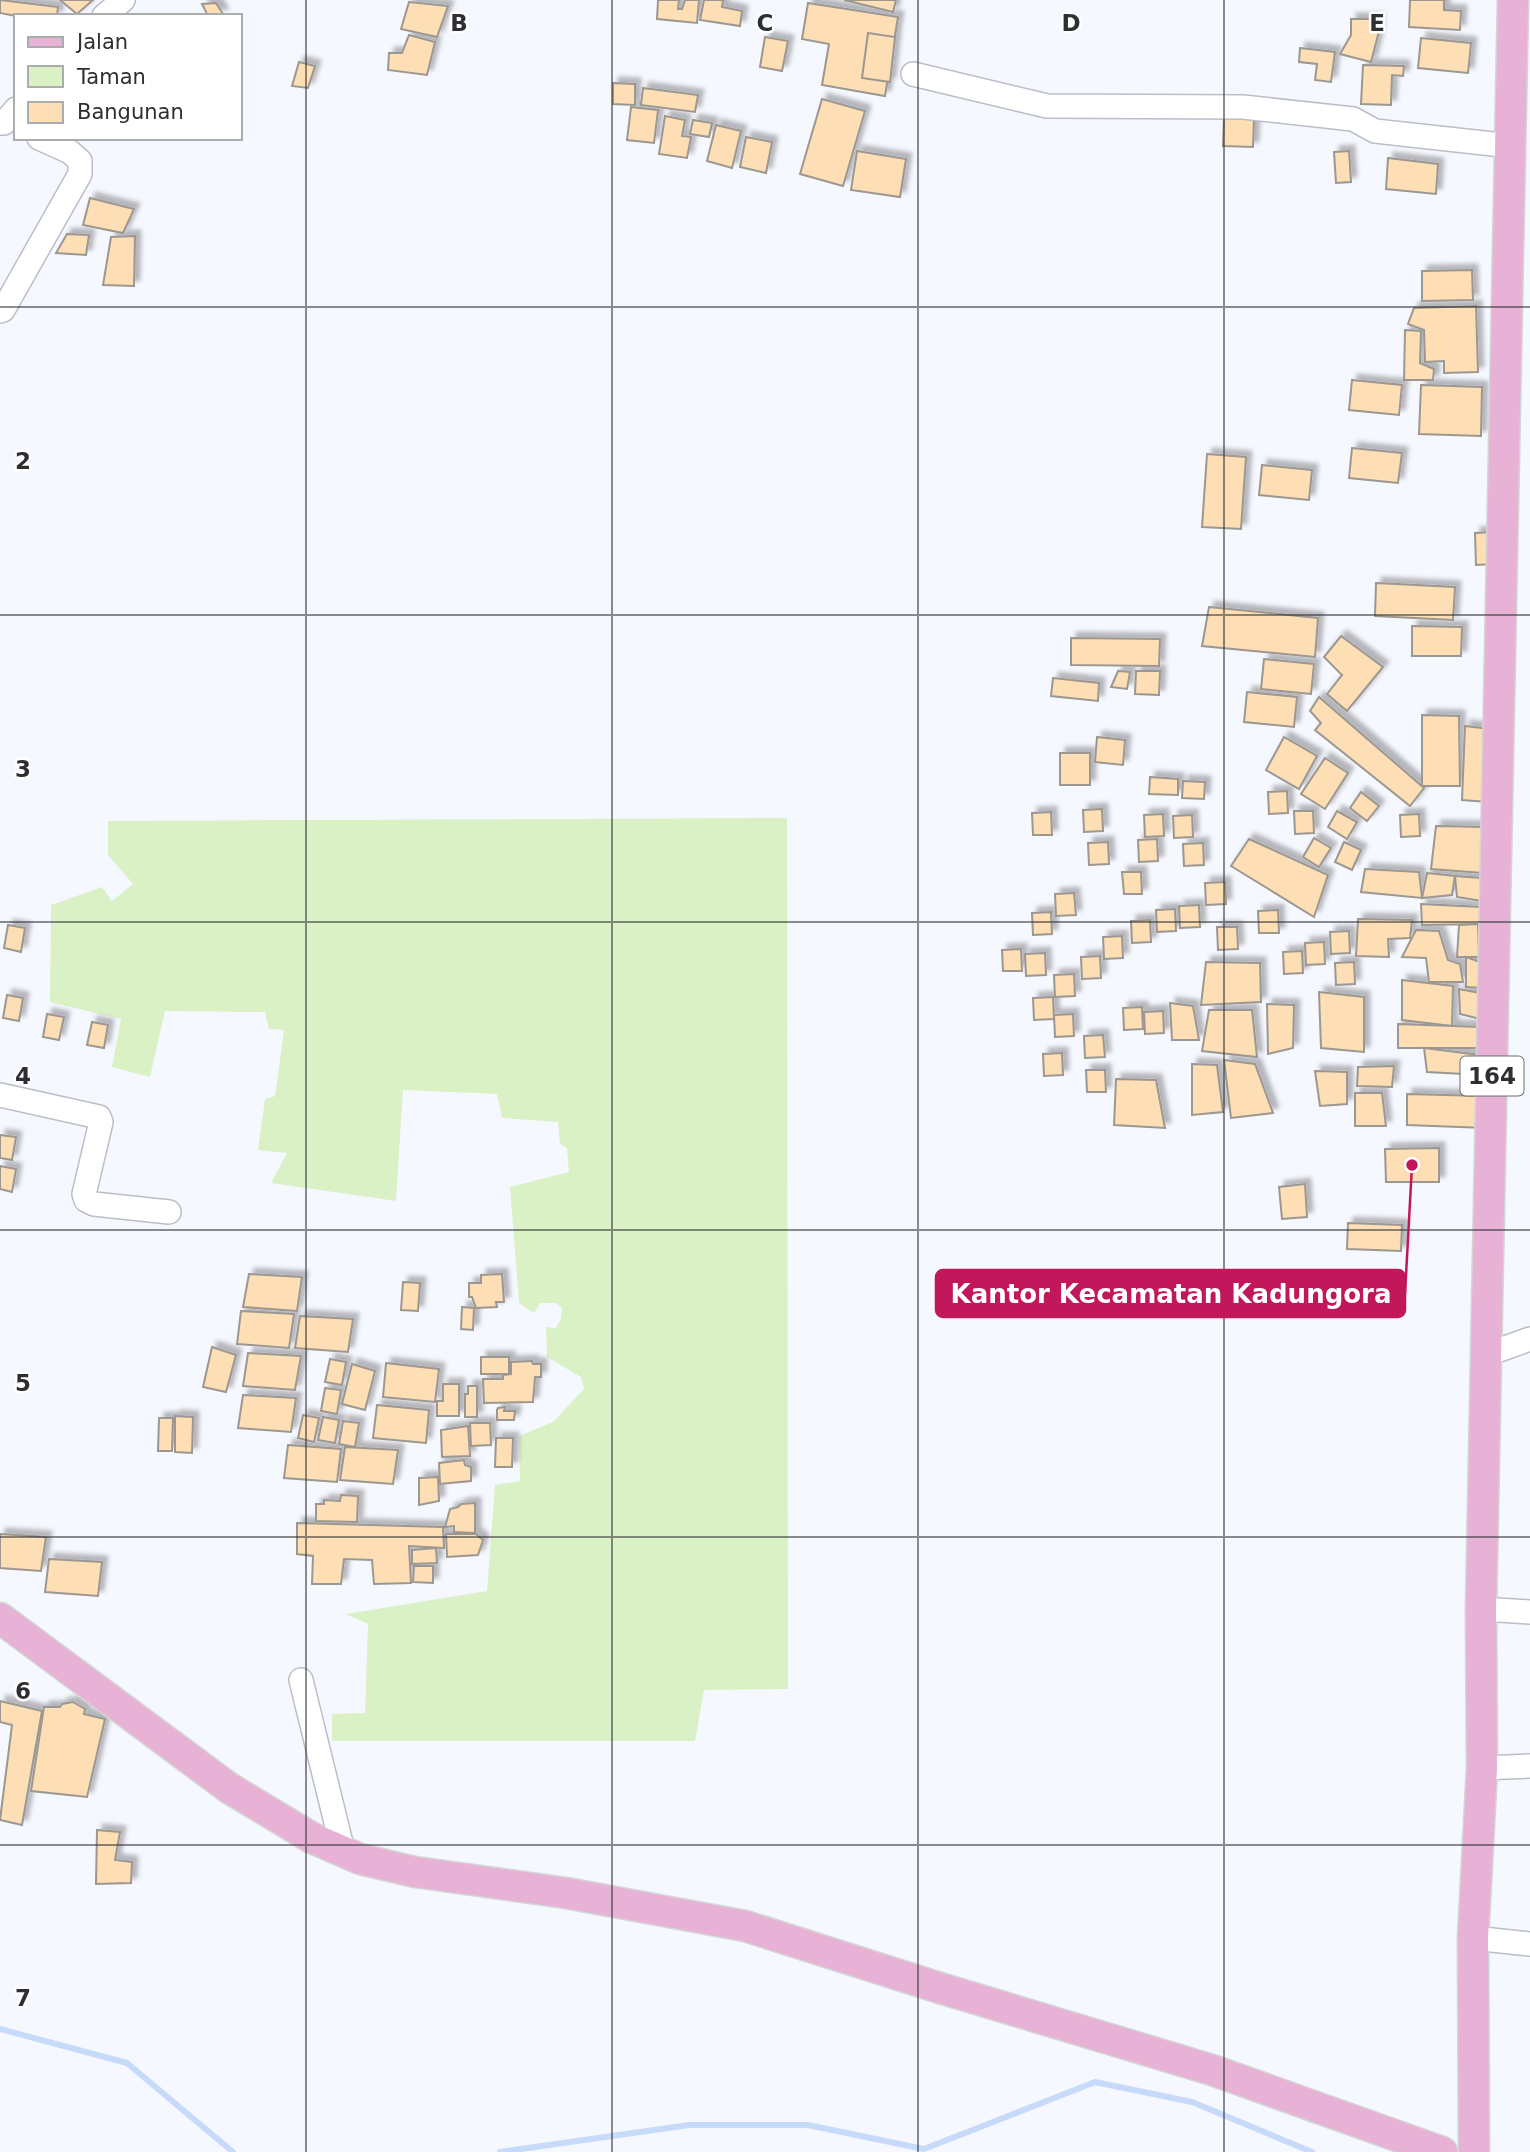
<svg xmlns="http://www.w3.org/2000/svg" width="1530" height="2152" font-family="'DejaVu Sans',sans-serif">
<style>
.green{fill:#d9f1c5}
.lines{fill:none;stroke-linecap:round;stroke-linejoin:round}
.stream{stroke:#c7daf9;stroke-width:6}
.building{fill:#fddeb5;stroke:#9c9790;stroke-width:2;filter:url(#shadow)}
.minor-casing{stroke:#bbbec6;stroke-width:26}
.major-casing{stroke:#d5d5d6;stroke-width:33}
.minor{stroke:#fff;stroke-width:23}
.major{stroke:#e7b2d6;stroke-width:30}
.grid{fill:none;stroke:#2e2f32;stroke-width:2;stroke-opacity:0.55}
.labels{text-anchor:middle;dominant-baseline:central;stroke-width:5;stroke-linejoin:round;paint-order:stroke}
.shield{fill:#fff;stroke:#6d6d70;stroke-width:2}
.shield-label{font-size:23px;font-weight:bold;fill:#2e2f32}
.grid-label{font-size:23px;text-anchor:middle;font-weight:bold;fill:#2e2f32;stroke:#fff;stroke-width:5;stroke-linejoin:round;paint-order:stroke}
.leader{fill:none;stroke:#c2185b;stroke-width:2.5}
.callout-dot{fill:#c2185b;stroke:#fff;stroke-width:2.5}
.callout{fill:#c2185b;stroke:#c2185b;stroke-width:2.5}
.callout-label{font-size:26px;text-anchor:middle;font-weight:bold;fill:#fff}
</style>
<defs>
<filter id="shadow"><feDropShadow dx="5.5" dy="-5.5" stdDeviation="2" flood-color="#0004"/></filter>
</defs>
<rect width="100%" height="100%" fill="#f6f8ff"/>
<!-- green -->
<path class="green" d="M787,818l1,871 -84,1 -9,51h-363v-27l33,-1 3,-89 -22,-10 141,-23 8,-106 25,-4 -1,-45 34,-14 31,-33 -3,-12 -34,-20 -1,-30 10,1 5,-9 1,-11 -6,-5h-16l-6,10 -15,-10 -9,-116 59,-15 -2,-24 -7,-4 -2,-22 -56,-4 -5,-24 -94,-4 -7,111 -125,-18 16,-30 -29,-3 7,-51 10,-3 9,-66 -15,-1 -4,-17 -100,-1 -15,66 -38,-10 9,-48 -71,-17 1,-97 51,-18 10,14 21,-17 -25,-29v-34z"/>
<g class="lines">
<!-- stream -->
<g class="stream">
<path d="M0,2029l127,34 106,89"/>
<path d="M500,2152l189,-27h119l116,24 171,-67 97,20 120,50"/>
</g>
</g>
<!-- building -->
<g class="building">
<path d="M0,0l58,7 -1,9h-41l-16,-3z"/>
<path d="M60,0h33l-16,14z"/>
<path d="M658,0h21l-1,9h4l3,-9h14l-2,23 -40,-4z"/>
<path d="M704,0h19l-1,7 20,4 -2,15 -40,-6z"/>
<path d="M844,0h52l-3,12z"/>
<path d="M1410,0h34v10l17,1 -1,19 -51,-3z"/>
<path d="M409,2l39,4 -11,31 -36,-8z"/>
<path d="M216,3l7,11 -15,2 -6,-12z"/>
<path d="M808,3l90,14 -13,79 -63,-11 7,-41 -27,-5z"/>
<path d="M1351,19h27v16l-7,27 -31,-8 11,-19z"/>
<path d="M868,33l27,4 -5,45 -28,-4z"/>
<path d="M409,35l26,7 -8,33 -39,-5 1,-17h13z"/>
<path d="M765,37l23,4 -6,30 -22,-4z"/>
<path d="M1421,38l50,5 -3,30 -50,-5z"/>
<path d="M1300,48l35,4 -4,30 -16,-2 2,-16 -18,-2z"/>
<path d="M299,62l16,4 -7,22 -16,-2z"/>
<path d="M1363,65l41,1 -1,10 -11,-1 -1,30 -30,-1z"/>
<path d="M613,83l22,1v21l-22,-1z"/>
<path d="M643,88l55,7 -3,17 -54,-7z"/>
<path d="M822,99l43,12 -22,75 -43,-12z"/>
<path d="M631,107l27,3 -4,33 -27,-3z"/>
<path d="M665,116l20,4 -3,16 9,1 -4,21 -28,-4z"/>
<path d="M1224,117l30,2 -1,28 -30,-1z"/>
<path d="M693,120l19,3 -3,14 -19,-3z"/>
<path d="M716,125l25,6 -9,37 -25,-7z"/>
<path d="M746,137l26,5 -6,31 -26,-6z"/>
<path d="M857,151l49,8 -6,38 -49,-7z"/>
<path d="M1349,151l2,31 -15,1 -2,-31z"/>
<path d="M1388,158l50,6 -2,30 -50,-5z"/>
<path d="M90,198l44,11 -11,24 -40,-8z"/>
<path d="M67,234l22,1 -3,20 -30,-2z"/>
<path d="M135,236l-1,50 -31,-1 8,-48z"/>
<path d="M1472,270l1,30 -51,1v-30z"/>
<path d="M1476,306l2,66 -34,1v-12l-19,1 -1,-32 -16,-6 6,-16z"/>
<path d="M1405,330l16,1 -1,32 14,6 -1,11h-29z"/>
<path d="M1352,380l50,5 -3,30 -50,-5z"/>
<path d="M1421,385l61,2 -1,49 -62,-2z"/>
<path d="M1352,448l50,5 -4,30 -49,-5z"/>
<path d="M1207,454l39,3 -5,72 -39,-2z"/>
<path d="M1262,465l50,5 -3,30 -50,-5z"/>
<path d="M1493,532l1,32 -18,1 -1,-32z"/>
<path d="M1376,583l79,4 -2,33 -78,-4z"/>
<path d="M1209,607l109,11 -3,39 -113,-11z"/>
<path d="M1412,626l50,1 -1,29h-49z"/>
<path d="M1341,636l42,31 -36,44 -20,-17 15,-19 -18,-18z"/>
<path d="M1071,638l89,1 -1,27 -88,-1z"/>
<path d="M1264,659l50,5 -3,30 -50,-5z"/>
<path d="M1118,671l12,1 -3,17 -16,-2z"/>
<path d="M1136,671h24l-1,24 -24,-1z"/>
<path d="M1053,678l46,5 -1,18 -47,-5z"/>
<path d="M1247,692l50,5 -3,30 -50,-5z"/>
<path d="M1319,697l105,91 -14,18 -95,-76 6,-7 -11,-12z"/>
<path d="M1422,715l37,1 1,70h-38z"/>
<path d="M1465,726l25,3 -2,73 -26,-2z"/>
<path d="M1097,737l28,3 -2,25 -28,-3z"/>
<path d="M1284,737l33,19 -18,33 -33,-19z"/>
<rect x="1060" y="753" width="30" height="32"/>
<path d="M1325,758l23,15 -23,36 -24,-15z"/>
<path d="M1150,777l28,2v16l-29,-1z"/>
<path d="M1183,781l22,1 -1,17 -22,-1z"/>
<path d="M1287,791l1,22 -19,1 -1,-22z"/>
<path d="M1361,792l18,14 -12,15 -17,-13z"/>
<path d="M1102,809l1,22 -19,1 -1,-22z"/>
<path d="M1294,811h19l1,22 -19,1z"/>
<path d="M1337,811l20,11 -10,17 -19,-12z"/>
<path d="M1051,812l1,23h-19l-1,-22z"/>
<path d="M1163,814l1,22 -19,1 -1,-22z"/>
<path d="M1419,814l1,22 -19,1 -1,-22z"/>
<path d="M1192,815l1,22 -19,1 -1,-22z"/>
<path d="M1436,826l48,1 -1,46 -52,-4z"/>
<path d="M1314,838l17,10 -12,19 -16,-10z"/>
<path d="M1157,839l1,22 -19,1 -1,-22z"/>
<path d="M1249,839l79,36 -14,42 -83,-51z"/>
<path d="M1108,842l1,22 -20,1 -1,-22z"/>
<path d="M1344,842l17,8 -9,20 -17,-8z"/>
<path d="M1203,843l1,22 -20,1 -1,-22z"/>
<path d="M1365,869l54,3 3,26 -61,-6z"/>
<path d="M1122,872h19l1,22h-18z"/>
<path d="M1427,873l28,3 -3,19 -30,3z"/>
<path d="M1455,876l27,2v23l-25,-4z"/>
<path d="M1225,882l1,22 -20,1 -1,-22z"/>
<path d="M1074,893l2,22 -20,1 -1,-22z"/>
<path d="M1421,904l60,3 2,17 -61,1z"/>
<path d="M1199,905l1,22 -20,1 -1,-22z"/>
<path d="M1175,909l1,22 -19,1 -1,-22z"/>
<path d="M1278,910l1,23h-20l-1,-22z"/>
<path d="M1051,912l1,22 -19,1 -1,-22z"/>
<path d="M1358,919l54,1 -2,18 -22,1 1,18 -33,-1z"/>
<path d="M1150,920l1,22 -19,1 -1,-22z"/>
<path d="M1478,924l1,33h-22l2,-32z"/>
<path d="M8,925l17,3 -4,24 -17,-4z"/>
<path d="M1217,927h20l1,22 -20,1z"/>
<path d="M1416,930l23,1 9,29 12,4 3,18h-34l-3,-24 -24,-1z"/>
<path d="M1349,931l1,22 -19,1 -1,-22z"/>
<path d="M1122,936l1,22 -19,1 -1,-22z"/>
<path d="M1324,942l1,22 -19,1 -1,-22z"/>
<path d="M1021,949l1,22h-19l-1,-21z"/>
<path d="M1302,951l1,22 -19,1 -1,-22z"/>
<path d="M1045,953l1,22 -20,1 -1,-22z"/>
<path d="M1100,956l1,22 -19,1 -1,-22z"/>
<path d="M1466,957l17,6v25l-17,-1z"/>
<path d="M1206,962l54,1 1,39 -60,3z"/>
<path d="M1354,962l1,22 -19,1 -1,-22z"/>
<path d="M1074,974l1,22 -20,1 -1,-22z"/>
<path d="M1402,980l51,6 -1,40 -50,-6z"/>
<path d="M1459,989l21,4 4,27 -24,-6z"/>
<path d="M1319,992l45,5v55l-43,-4z"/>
<path d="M7,995l16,3 -4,23 -16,-3z"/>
<path d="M1053,997l1,22 -20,1 -1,-22z"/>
<path d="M1170,1003l23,3 6,34h-27z"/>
<path d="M1267,1004l27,1 -1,43 -25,6z"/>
<path d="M1142,1007l1,22 -19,1 -1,-22z"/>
<path d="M1209,1010h43l5,47 -55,-6z"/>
<path d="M1163,1011l1,22 -19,1 -1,-22z"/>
<path d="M47,1014l17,3 -5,23 -16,-3z"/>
<path d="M1073,1014l1,22 -19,1 -1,-22z"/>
<path d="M92,1022l16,3 -4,23 -17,-3z"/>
<path d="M1398,1024l83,3 1,21h-84z"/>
<path d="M1103,1035l2,22 -20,1 -1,-22z"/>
<path d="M1424,1048l56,7 2,20 -55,-3z"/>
<path d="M1062,1053l1,22 -19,1 -1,-22z"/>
<path d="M1224,1060l31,4 18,49 -42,5z"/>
<path d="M1192,1064l25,1 6,47 -31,3z"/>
<path d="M1394,1066l-2,21 -35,-1 1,-19z"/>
<path d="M1086,1070h19l1,22h-19z"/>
<path d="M1315,1071l32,1v32l-27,2z"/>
<path d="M1116,1079l40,1 9,48 -51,-3z"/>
<path d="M1355,1093h27l4,33h-31z"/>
<path d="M1407,1094l75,2 3,32 -78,-3z"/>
<path d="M0,1135l16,2 -4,23 -12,-2z"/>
<path d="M1439,1148v34h-53l-1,-33z"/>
<path d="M0,1166l16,3 -4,23 -12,-3z"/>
<path d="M1305,1184l2,33 -25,2 -3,-32z"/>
<path d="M1348,1223l54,2 -1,26 -54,-2z"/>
<path d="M249,1274l53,3 -5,34 -54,-4z"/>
<path d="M502,1274l2,28h-8l1,5 -21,1 -4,-11h-3v-14h12v-8z"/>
<path d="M403,1282l17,1 -2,28 -17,-1z"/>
<path d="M462,1307l12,1 -1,22 -12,-1z"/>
<path d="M241,1311l53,3 -5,34 -52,-4z"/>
<path d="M300,1316l53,3 -5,33 -53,-4z"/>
<path d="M212,1347l24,8 -10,37 -23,-5z"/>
<path d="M248,1353l53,3 -6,34 -52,-4z"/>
<rect x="481" y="1357" width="28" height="17"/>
<path d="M330,1359l16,3 -4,23 -17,-3z"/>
<path d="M532,1361l1,3h8v13h-6l-2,25 -49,1 -1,-24h20v-4l8,-1v-12z"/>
<path d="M386,1363l53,6 -4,33 -52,-5z"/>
<path d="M352,1364l23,7 -10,39 -23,-6z"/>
<path d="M443,1384h16v32h-22v-15h6z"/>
<path d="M468,1386h9v31h-12v-23h3z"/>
<path d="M325,1388l16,2 -4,24 -16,-3z"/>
<path d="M243,1395l53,3 -5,34 -53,-4z"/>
<path d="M377,1405l52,5 -3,33 -53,-5z"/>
<path d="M505,1407l-1,4h11l-1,9h-17v-10l1,-2z"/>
<path d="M303,1415l16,3 -5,24 -16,-4z"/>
<path d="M175,1416l18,1 -1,36 -17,-1z"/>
<path d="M323,1417l16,3 -4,23 -17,-3z"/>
<path d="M159,1418h14l-1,33h-14z"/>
<path d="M343,1421l16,2 -4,24 -16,-3z"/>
<path d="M470,1423h20l1,22 -20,1z"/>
<path d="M468,1426l2,30 -28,1 -1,-27z"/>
<path d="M496,1438h17l-1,29h-17z"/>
<path d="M288,1445l53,4 -4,33 -53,-4z"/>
<path d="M345,1447l53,3 -5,34 -53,-4z"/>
<path d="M464,1460l1,5 6,2v14l-31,3 -1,-21z"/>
<path d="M438,1477l1,24 -20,4v-27z"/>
<path d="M341,1495l17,1 -1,26 -41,-1v-17h8v-4l16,1z"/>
<path d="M475,1503v30l-21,-1v-6l-9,1 5,-18 8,-2 3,-3z"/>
<path d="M297,1523l146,4 1,21 -35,-2 2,37 -37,1 -2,-24 -28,-1 -3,25h-29l1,-28 -16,-2z"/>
<path d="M0,1534l46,3 -5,34 -41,-3z"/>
<path d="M446,1534h30l7,6 -5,15 -31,2z"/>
<path d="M436,1548l1,15 -25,1v-14z"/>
<path d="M49,1559l53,3 -4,34 -53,-4z"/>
<path d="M414,1566h19v17l-20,-1z"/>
<path d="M0,1701l42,10 -20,114 -22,-5 12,-95 -12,-3z"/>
<path d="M73,1702l12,7 -1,5 21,5 -18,78 -56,-6 13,-84h16l2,-3z"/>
<path d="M97,1830l23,2 -5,28 17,2 -1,21 -35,1z"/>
</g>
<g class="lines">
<!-- minor casing -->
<g class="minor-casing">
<g id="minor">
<path d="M104,16l19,-16"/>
<path d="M913,74l134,32 196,1 110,12 22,12 136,15"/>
<path d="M0,123h4l12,-14"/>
<path d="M0,311l3,-1 77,-136v-13l-10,-9 -31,-14"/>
<path d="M0,1095l99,22 2,5 -17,72 2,6 8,4 75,8"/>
<path d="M1488,1354l42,-15"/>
<path d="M1481,1609l49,3"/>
<path d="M301,1680l42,171"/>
<path d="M1482,1768l48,-2"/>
<path d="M1473,1938l57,6"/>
</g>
</g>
<!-- major casing -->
<g class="major-casing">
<g id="major">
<path d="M0,1618l229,170 83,50 48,21 55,13 151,21 179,33 195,62 272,82 230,82"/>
<path d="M1474,2152l-1,-214 9,-170 -1,-159 32,-1609"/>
</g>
</g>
<!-- minor -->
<use href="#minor" class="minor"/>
<!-- major -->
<use href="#major" class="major"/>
</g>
<!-- grid -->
<path class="grid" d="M306,0v2152M612,0v2152M918,0v2152M1224,0v2152M0,307h1530M0,615h1530M0,922h1530M0,1230h1530M0,1537h1530M0,1845h1530"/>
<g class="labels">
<!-- shield labels -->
<rect class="shield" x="1460.5" y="1056.5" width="63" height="39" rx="5"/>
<g class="shield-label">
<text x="1492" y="1076">164</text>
</g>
</g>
<g class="grid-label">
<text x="459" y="31">B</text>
<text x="765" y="31">C</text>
<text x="1071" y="31">D</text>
<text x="1377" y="31">E</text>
<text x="23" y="469">2</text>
<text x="23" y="777">3</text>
<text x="23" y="1084">4</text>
<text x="23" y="1391">5</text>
<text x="23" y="1699">6</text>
<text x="23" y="2006">7</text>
</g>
<!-- callouts -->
<path class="leader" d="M1412 1165L1405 1294"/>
<circle class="callout-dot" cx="1412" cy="1165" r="7"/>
<rect class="callout" x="936" y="1270" width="469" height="47" rx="7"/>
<g class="callout-label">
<text x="1171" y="1303">Kantor Kecamatan Kadungora</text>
</g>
<!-- legend -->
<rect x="14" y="14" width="228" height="126" fill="#ffffff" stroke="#abacad" stroke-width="2"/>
<rect x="28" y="37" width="35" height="10" fill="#e7b2d6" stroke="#abacad" stroke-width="2"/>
<text x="77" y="49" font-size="21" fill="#2e2f32">Jalan</text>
<rect x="28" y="66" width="35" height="21" fill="#d9f1c5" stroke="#abacad" stroke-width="2"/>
<text x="77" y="84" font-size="21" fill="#2e2f32">Taman</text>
<rect x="28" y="102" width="35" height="21" fill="#fddeb5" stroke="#abacad" stroke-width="2"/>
<text x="77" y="119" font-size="21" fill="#2e2f32">Bangunan</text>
</svg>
